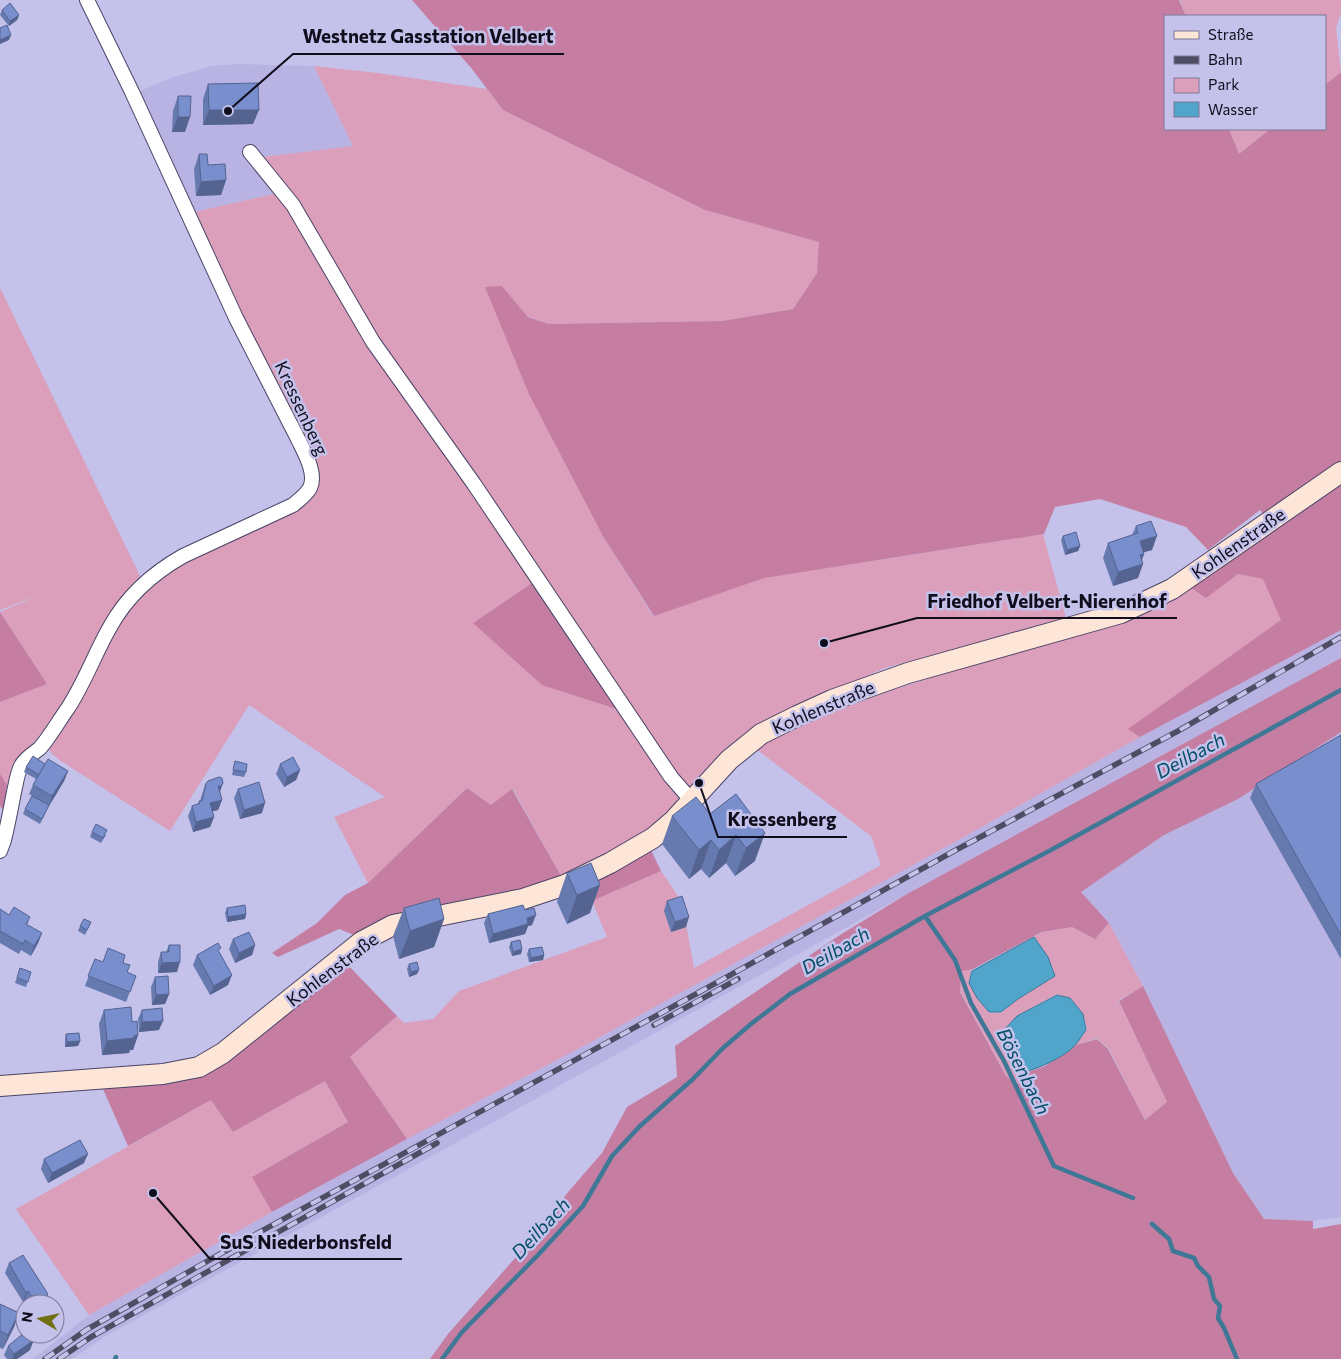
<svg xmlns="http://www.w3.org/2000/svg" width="1341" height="1359" font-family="Commissioner,sans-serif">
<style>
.built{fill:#b8b3e3}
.green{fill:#db9ebb}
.forest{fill:#c57ea1}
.water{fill:#51a5ca;stroke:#3e7896}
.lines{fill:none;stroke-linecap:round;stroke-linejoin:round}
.stream{stroke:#3e7896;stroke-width:4.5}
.street-casing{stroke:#494467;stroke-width:16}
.secondary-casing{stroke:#494467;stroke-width:22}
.street{stroke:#fff;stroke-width:14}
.secondary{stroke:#fde5d8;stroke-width:20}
.rail-casing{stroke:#4f4d64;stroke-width:5.5}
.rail{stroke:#c4c1ea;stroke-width:4;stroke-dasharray:11;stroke-linecap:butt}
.wall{fill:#677ab0}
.shaded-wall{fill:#546390}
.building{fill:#788ecd;stroke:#546390}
.labels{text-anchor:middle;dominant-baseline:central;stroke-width:5;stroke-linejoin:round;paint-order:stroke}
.street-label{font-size:18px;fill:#100e1c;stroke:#c4c1ea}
.water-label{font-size:19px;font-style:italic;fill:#044e68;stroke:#c4c1ea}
.leader{fill:none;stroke:#100e1c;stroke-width:2}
.callout-dot{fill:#100e1c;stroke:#c4c1ea;stroke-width:2}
.callout-label{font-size:19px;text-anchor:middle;font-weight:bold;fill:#100e1c;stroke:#c4c1ea;stroke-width:5;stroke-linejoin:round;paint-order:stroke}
</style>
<rect width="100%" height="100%" fill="#c4c1ea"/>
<!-- built -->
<g class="built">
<path d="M237,64l77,2 39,80 -75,47 -88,20 -54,-120 34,-15 42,-12z"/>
<path d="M1341,630v28l-434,236 -803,443 -32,22h-39l56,-44 183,-103 135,-73 184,-97 373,-205 176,-100z"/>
<path d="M1341,732v485l-28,4 -49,-2 -31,-46 -90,-187 -34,-63 -28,-31 83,-57 74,-36z"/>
</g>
<!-- green -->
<g class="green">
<path d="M1180,0h161v13l-5,15 5,44 -16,13v-69h-139z"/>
<path d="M314,66l64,7 109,16 16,21 202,100 115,32 -3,31 -24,36 -71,12 -173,3 -22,-8 -25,-30 102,252 49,78 111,-39 109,-16 170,-27 23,84 -181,50 -48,21 -148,100 -21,-23 -293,-427 -112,-182 90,-11z"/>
<path d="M1229,129h41l-31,25z"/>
<path d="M278,193l257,388 -62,42 150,88 53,76 3,13c-23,36 -80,60 -118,76l-48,-87 -22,16 -24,-17 -99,95 -34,-66 51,-20 -136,-92 -79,126 -109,-70 -9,-7 -5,-8 68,-121 48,-55 132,-63 19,-34 -124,-260z"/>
<path d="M0,288l142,292 -86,135 -39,48 -10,22 -7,-11v-72l47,-18 -47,-72 40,-17 -40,15z"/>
<path d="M1238,574l26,5 18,41 -153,109 11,8 -176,100 -373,205 -184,97 -57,-82 47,-41 7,7 29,-4 26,-28 148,-54 -15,-36 69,-30 21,31 12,66 187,-103 -10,-29 -115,-87 38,-23 33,-15 134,-43 155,-45 38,-14 36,-22 16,10z"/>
<path d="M1109,923l34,63 -24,14 -8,15 8,-14 48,101 -22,18 -36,-71 -12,-11 -21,7 11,-16c-5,-20 -9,-28 -30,-35l-40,22 -15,16 5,22 13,21 -1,9 -13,-8 -46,-85 1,-21 10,1 -2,12 8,15 12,15h12l17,-14 37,-23 -7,-19 -14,-20 9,-5 29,-5 23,12z"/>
<path d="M325,1081l23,41 -95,54 19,36 -183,103 -73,-106 195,-109 22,32z"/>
</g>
<!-- forest -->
<g class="forest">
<path d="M412,0h767l7,16h-21v113h64l10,25 31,-25h55v-44l16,-13v558l-201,107 -12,-8 153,-109 -18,-41 -25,-5 -32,24 -16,-11 84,-58 -14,-19 -52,40 -22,-23 -86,-28 -45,8 -11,27 -280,44 -110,38 -50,-78 -75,-144 -44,-107 17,-1 26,31 21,7 173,-3 71,-12 24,-36 2,-31 -114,-32 -202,-100 -31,-41z"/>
<path d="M535,581l88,130 -81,-26 -69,-62z"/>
<path d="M0,612l47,72 -47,18z"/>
<path d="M1341,658v74l-103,67 -74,36 -83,57 28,31 -14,16 -23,-12 -30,5 -71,38 -10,1 -1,21 46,84 13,8 1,-9 25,-9 31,-21 21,-6 11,10 37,71 22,-18 -48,-101 24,-15 90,187 31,46 49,2v8l28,-5v135h-911l18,-25 76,-86 45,-57 33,-38 25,-46 50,-30 -2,-31 165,-111 67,-41z"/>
<path d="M0,774l7,11 -4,25 -3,-4z"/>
<path d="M467,788l24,17 21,-16 49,87 -15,8 -187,53 -20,-8 -61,28 -6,-4 45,-30 28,-28 23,-12z"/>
<path d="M650,848l11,23 -69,30 -8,-18z"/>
<path d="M346,963l51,53 -47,41 57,82 -135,73 -20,-35 96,-55 -23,-41 -92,51 -22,-32 -83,46 -25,-57 99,-15z"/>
</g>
<!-- water -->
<g class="water">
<path d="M1034,937l14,20 7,19 -37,23 -17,13h-12l-12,-14 -8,-15 3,-12z"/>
<path d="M1057,995l13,3 13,16 3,16c-3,4 -6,9 -9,13 -12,15 -39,25 -57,31l-13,-20 -5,-22 15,-16z"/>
</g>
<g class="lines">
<!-- stream -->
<g class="stream">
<path d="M925,916l30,44 16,43 33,58 50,105 79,32"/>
<path d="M1152,1224l17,15 4,12 21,7 4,8 11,11 5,22 6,7 -2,12 6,10 13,31"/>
<path d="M115,1359l1,-2"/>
<path d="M442,1359l20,-27 76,-77 45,-49 29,-50 28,-30 53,-47 30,-31 28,-24 39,-30 135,-78 126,-66 290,-160"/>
</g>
<!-- street casing -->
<g class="street-casing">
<g id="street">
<path d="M250,152l43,53 80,137 101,142 197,293 21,24"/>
<path d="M0,851l4,-11c4,-16 7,-32 10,-48 2,-8 3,-18 7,-26 4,-8 12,-12 19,-18 9,-10 20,-29 28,-40 17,-26 27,-55 42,-81 17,-31 43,-54 73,-71l110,-51c6,-5 13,-10 17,-17 7,-15 -6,-36 -12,-49l-62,-121 -104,-226 -45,-92"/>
</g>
</g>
<!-- secondary casing -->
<g class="secondary-casing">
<path id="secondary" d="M0,1086l163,-12 36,-7 24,-14 138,-111 32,-17 130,-26 42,-14 45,-22 43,-25 21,-18 55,-60 32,-26 36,-18 35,-16 76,-27 213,-60 51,-24 169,-117"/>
</g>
<!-- street -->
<use href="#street" class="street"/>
<!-- secondary -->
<use href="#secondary" class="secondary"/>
<!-- rail casing -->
<g class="rail-casing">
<g id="rail">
<path d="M654,1025l84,-46"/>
<path d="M45,1359l41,-29 150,-85 460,-251 260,-144 222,-119 163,-94"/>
<path d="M59,1359l32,-22 346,-194"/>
</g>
</g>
<!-- rail -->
<use href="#rail" class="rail"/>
</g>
<!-- wall -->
<g class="wall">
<path d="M2,10l17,5 -2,5 -8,6 -9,-11z"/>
<path d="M208,84l45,40 -50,1v-26z"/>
<path d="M178,96l7,36h-13l1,-21z"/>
<path d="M199,154l9,11 18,15 -5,15 -25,1 -2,-27z"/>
<path d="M1136,526l16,24 -9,2 1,2 -2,6 -4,18 -25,8 -10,-28 5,-15 24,-8z"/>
<path d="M1063,536l17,10 -2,5 -13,4 -4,-15z"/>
<path d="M1341,735v224l-91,-161 6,-14z"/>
<path d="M235,761l11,11 -2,5 -12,-2z"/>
<path d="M45,764l23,7 -4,10 -15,25 -9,18 -17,-10 2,-5 9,-12 -5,-3 4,-9 3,-6 -12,-7 2,-5z"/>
<path d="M280,764l20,6 -4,10 -12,7 -8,-13z"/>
<path d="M205,785l15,7 2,8 -4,10 -6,1 2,6 -4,10 -17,5 -5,-16 4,-10 6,-2 1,-3h1z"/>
<path d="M238,789l24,24 -22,6 -6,-21z"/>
<path d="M736,794l19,67 -20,15 -9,-13 -17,15 -8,-9 -12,10 -27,-35 10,-28 38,-2z"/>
<path d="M92,832l14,3 -5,8 -11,-6z"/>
<path d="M567,873l23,40 -23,11 -10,-22z"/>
<path d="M667,901l19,26 -15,5 -7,-21z"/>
<path d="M227,908l19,6 -1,5 -18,3 -2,-9z"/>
<path d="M404,908l40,11 -10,28 -35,12 -6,-23z"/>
<path d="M0,909l9,6 21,2 -3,8 15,8 -4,10 -7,13 -10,-6 -2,4 -19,-11z"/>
<path d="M525,910l7,15 -4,1 -3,8 -36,9 -5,-20 4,-9z"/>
<path d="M91,922l-6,13 -7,-4 2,-5z"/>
<path d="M233,939l22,6 -3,10 -17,8 -6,-14z"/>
<path d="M511,942l11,7 -1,5 -9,2 -3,-9z"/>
<path d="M169,945l8,27 -19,1v-11l3,-10h5z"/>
<path d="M529,949l15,6 -1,5 -14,2 -2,-8z"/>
<path d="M220,953l8,32 -18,10 -17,-30 4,-10z"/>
<path d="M95,959l8,3 20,1 4,9 9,4 -10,26 -41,-16z"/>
<path d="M409,964l8,10 -8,3 -2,-8z"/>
<path d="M20,968l11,4 -5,15 -11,-4z"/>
<path d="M155,977l14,17 -4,10 -13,1 -1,-18z"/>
<path d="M104,1010l28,12 6,13 -5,15h-3l-1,3 -27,2 -3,-31z"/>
<path d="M142,1010l17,20 -20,2 -1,-13z"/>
<path d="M66,1034l14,7 -2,5 -13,1v-8z"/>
<path d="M44,1159l40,4 -36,20 -7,-14z"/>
<path d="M9,1263l36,41h-18l-2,-4 -2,2 -18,-29z"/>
<path d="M0,1304l19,9 -5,14 -11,22 -3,-1z"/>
<path d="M8,1346l22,4 -13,9h-10l-3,-4z"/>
</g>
<!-- shaded-wall -->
<g class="shaded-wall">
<path d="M19,15l-2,5 -8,6 1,-5z"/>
<path d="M11,35l-2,5 -9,4v-4z"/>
<path d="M209,110h50l-6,14 -50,1z"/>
<path d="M178,117h12l-5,15h-13z"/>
<path d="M226,180l-5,15 -25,1 5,-14z"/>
<path d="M1157,536l-5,14 -18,5 6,-14z"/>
<path d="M1080,546l-2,5 -13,4 2,-5z"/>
<path d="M1144,554l-4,11 3,-1 -5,14 -25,8 5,-14 22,-17z"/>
<path d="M300,770l-4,10 -12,7 3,-10z"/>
<path d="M68,771l-4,10 -15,25 3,-10z"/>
<path d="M223,783l-3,9 -2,-6z"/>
<path d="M222,800l-4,10 -12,3 4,-10z"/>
<path d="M265,803l-3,10 -22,6 4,-9z"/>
<path d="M214,817l-4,10 -17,5 3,-10z"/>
<path d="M765,833l-10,28 -20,15 11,-28z"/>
<path d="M736,835l-10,28 -17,15 10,-28z"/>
<path d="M711,840l-10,29 -12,10 10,-29z"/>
<path d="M600,885l-10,28 -23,11 10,-29z"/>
<path d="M246,914l-1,5 -18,3 1,-5z"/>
<path d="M536,915l-4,10 -4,1 -3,8 -36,9 4,-9 34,-16z"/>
<path d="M689,917l-3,10 -15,5 4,-10z"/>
<path d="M444,919l-10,28 -35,12 11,-28z"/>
<path d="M42,933l-4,10 -7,13 3,-10z"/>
<path d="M255,945l-3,10 -17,8 4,-10z"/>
<path d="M522,949l-1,5 -9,2 1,-4z"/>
<path d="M544,955l-1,5 -14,2 2,-4z"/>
<path d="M180,962l-3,10 -19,1 4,-10z"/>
<path d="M419,970l-2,4 -8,3 2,-5z"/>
<path d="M232,975l-4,10 -18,10 4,-9z"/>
<path d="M169,994l-4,10 -13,1 4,-10z"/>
<path d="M163,1021l-4,9 -20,2 3,-10z"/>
<path d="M138,1035l-5,15h-3l-1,3 -27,2 5,-14z"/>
<path d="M80,1041l-2,5 -13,1 2,-5z"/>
<path d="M88,1154l-4,9 -36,20 4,-10z"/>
<path d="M28,1291l-3,9 -2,2 3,-9z"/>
<path d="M48,1294l-3,10h-8l1,-2z"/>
<path d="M19,1313l-5,14 -11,22 5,-14z"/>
<path d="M34,1340l-4,10 -13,9h-5l2,-5z"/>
</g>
<!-- building -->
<g class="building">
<path d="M10,3l9,12 -9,6 -8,-11z"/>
<path d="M7,25l4,10 -11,5v-12z"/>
<path d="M258,83l1,27h-50l-1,-26z"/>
<path d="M178,96h13l-1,21h-12z"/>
<path d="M199,154h8l1,11 17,-1 1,16 -25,2z"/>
<path d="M1151,521l6,15 -17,5 4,13 -4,1 3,9 -25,8 -10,-29 30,-10 -2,-7z"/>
<path d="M1076,532l4,14 -13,4 -4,-14z"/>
<path d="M1341,735v200l-85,-151z"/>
<path d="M33,756l12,8 -6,11 -13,-8z"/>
<path d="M293,757l7,13 -13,7 -7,-13z"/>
<path d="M48,759l20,12 -16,25 -19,-11z"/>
<path d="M235,761l12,3 -1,8 -13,-2z"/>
<path d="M219,777l3,1 1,5 -2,3h-3l4,14 -12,3 4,14 -18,5 -4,-16 8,-3 -1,-2h3l3,-13 1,-1 -1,-2 3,-4z"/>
<path d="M259,782l6,21 -21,7 -6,-21z"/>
<path d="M736,794l29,39 -19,15 -10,-13 -17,15 -8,-10 -12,10 -27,-34 24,-19 14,17z"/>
<path d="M32,796l17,9 -7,14 -17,-10z"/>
<path d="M96,824l11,6 -4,8 -11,-6z"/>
<path d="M591,863l9,22 -23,10 -10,-22z"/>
<path d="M682,896l7,21 -14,5 -8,-21z"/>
<path d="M439,898l5,21 -34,12 -6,-23z"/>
<path d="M245,905l1,9 -18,3 -1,-9z"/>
<path d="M523,905l2,5 9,-2 2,7 -9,3 1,6 -35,10 -5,-20z"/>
<path d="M14,907l16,10 -4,7 16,9 -8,13 -9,-6 -2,4 -23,-13v-22l9,6z"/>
<path d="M84,919l7,3 -4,8 -7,-4z"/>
<path d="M249,932l6,13 -16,8 -6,-14z"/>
<path d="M520,940l2,9 -9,3 -2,-10z"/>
<path d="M218,943l3,5 -3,2 14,25 -18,11 -17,-31z"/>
<path d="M169,945h11v17l-18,1 -1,-11h8z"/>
<path d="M542,947l2,8 -13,3 -2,-9z"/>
<path d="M108,948l17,7 -2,8 7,2 -3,7 9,4 -6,16 -42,-16 7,-17 8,3z"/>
<path d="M417,962l2,8 -8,2 -2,-8z"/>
<path d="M20,968l11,4 -3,10 -11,-4z"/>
<path d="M168,976l1,18 -13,1 -1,-18z"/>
<path d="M131,1007l1,15 5,-1 1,14 -4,1v2l-27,3 -3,-31z"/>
<path d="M162,1008l1,13 -21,1v-12z"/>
<path d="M79,1033l1,8 -13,1 -1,-8z"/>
<path d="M80,1140l8,14 -36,19 -8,-14z"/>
<path d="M23,1255l25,39 -10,8 -4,-7 -2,2 -4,-6 -2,2 -17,-30z"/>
<path d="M0,1304l19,9 -11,22 -8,-4z"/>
<path d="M25,1332v2h4l5,6 -20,14 -6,-8z"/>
</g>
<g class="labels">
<!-- street labels -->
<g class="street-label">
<text transform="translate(302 408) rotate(65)">Kressenberg</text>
<text transform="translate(1238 543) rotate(-35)">Kohlenstraße</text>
<text transform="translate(823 707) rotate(-23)">Kohlenstraße</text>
<text transform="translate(332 969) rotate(-37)">Kohlenstraße</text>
</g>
<!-- water labels -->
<g class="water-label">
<text transform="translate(1190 755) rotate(-28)">Deilbach</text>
<text transform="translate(835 950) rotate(-30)">Deilbach</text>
<text transform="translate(1024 1071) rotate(63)">Bösenbach</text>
<text transform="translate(540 1228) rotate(-47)">Deilbach</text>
</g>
</g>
<!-- callouts -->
<path class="leader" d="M228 111L293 54H564M824 643L917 618H1177M699 783L718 837H847M153 1193L210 1259H402"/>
<g class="callout-dot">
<circle cx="228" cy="111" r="5"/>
<circle cx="824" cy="643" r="5"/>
<circle cx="699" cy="783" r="5"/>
<circle cx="153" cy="1193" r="5"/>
</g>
<g class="callout-label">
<text x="428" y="43">Westnetz Gasstation Velbert</text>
<text x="1047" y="608">Friedhof Velbert-Nierenhof</text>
<text x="782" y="826">Kressenberg</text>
<text x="306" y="1249">SuS Niederbonsfeld</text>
</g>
<!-- legend -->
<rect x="1164" y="15" width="162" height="115" fill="#c4c1ea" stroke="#7c7998"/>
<rect x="1174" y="31" width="25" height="8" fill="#fde5d8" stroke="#7c7998"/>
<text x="1208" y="40" font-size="15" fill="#100e1c">Straße</text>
<rect x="1174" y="56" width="25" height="8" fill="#4f4d64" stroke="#7c7998"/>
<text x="1208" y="65" font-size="15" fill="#100e1c">Bahn</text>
<rect x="1174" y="78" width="25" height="15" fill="#db9ebb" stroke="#7c7998"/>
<text x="1208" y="90" font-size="15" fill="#100e1c">Park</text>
<rect x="1174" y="102" width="25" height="15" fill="#51a5ca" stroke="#7c7998"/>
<text x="1208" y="115" font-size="15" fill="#100e1c">Wasser</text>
<!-- north arrow -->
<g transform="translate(40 1319) rotate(279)"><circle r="24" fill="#c4c1ea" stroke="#7c7998"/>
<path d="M0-4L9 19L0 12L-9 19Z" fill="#717013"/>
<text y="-8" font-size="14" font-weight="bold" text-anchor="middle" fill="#100e1c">N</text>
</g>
</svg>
